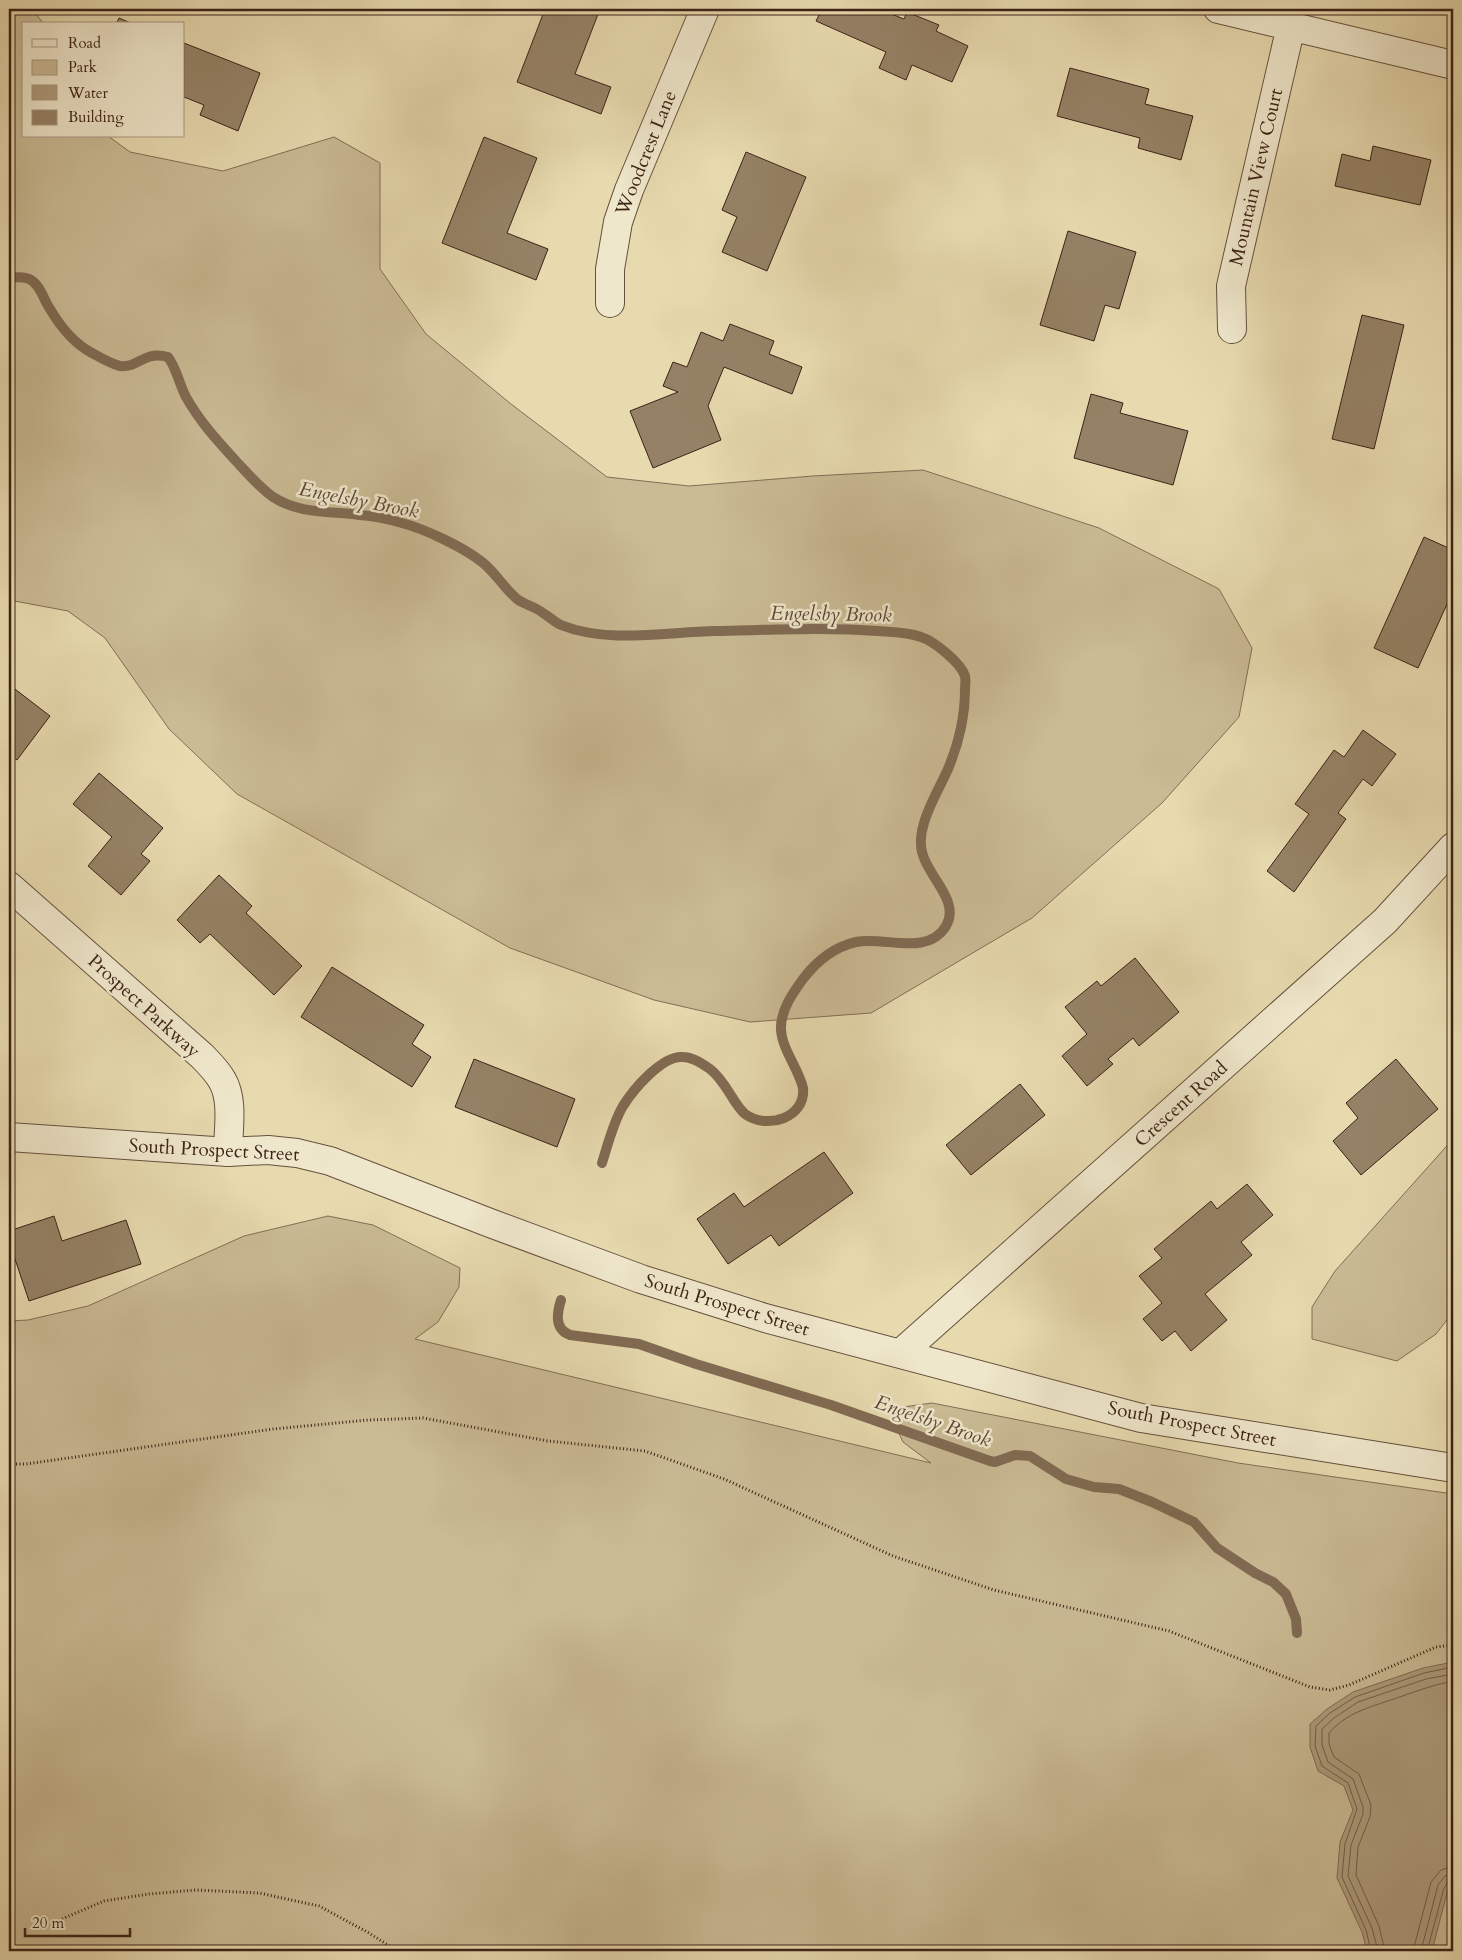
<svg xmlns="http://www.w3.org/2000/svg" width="1462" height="1960" font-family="Cardo,serif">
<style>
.green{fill:#cabb95;stroke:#836e56}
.water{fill:#ad9b7b;stroke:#806b53}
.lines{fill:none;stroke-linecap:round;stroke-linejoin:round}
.shore{stroke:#745e49;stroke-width:1}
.stream{stroke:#806b53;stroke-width:10}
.building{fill:#958266;stroke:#3c2217}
.minor-casing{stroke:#67503d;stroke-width:30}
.path{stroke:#3c2217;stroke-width:3;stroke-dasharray:1 2.5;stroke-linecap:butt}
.minor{stroke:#efe7cb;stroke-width:28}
.labels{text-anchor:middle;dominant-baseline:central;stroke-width:5;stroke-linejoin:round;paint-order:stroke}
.street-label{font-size:19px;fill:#3c2217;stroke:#efe7cb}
.water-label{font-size:20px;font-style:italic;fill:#5e4635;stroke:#efe7cb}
</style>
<rect width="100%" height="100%" fill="#e7daaf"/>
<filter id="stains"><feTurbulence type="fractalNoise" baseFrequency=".004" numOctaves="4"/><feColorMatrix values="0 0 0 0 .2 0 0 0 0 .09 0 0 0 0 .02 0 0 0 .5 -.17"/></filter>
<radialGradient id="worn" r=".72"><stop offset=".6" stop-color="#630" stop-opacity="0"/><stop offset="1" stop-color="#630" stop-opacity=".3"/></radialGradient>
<!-- green -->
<g class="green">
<path d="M9,9h23l12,15h-20v112h84l22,16 93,19 111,-34 46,26v106l46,65 85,70 96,73 82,9 124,-10 110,-6 176,58 120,61 33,59 -13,69 -77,86 -130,115 -161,95 -121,9 -96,-22 -144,-52 -273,-154 -68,-65 -64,-91 -37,-27 -59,-11z"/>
<path d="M1453,1139v173l-17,22 -39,27 -85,-22v-32l23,-36z"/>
<path d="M328,1216l45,9 87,43 -1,19 -21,35 -23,17 516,124 -28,-21 -8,-17 8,-18 29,-4 306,60 215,31v457h-1444v-630l19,-1 60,-14 156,-70z"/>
</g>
<!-- water -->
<path class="water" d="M1453,1662v220l-5,7 -16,62h-65l-5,-19 -25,-54 3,-36 13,-32 -9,-24 -26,-15 -8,-24v-23l17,-15 26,-17 70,-24z"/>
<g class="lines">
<!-- shore -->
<g class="shore">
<path d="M1371,1951l-5,-21 -24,-53 3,-33 12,-35 -9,-26 -26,-17 -7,-20 1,-20 14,-13 25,-16 69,-24 29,-6"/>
<path d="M1378,1951l-6,-23 -24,-52 3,-31 12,-31v-7l-10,-28 -25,-17 -6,-17v-16l12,-11 24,-16 68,-23 27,-5"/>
<path d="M1385,1951l-6,-25 -23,-51 2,-28 12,-30 1,-12 -12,-31 -25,-17 -5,-13v-11c17,-20 41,-26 65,-34 20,-7 38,-14 59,-18"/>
<path d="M1413,1951l18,-69 10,-12 12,-4"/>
<path d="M1421,1951l17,-66 7,-9 8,-2"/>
<path d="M1427,1951l17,-63 4,-7 5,-1"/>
</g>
<!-- stream -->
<g class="stream">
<path d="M9,278c7,-1 16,-2 22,2 10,6 13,21 19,29 10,17 25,35 42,44 9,5 19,11 28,13 19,2 24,-16 48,-9 9,12 11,27 18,40 14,25 31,43 50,64 11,12 23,26 37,36 26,17 56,14 86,18 14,1 30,4 43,8 23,6 61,24 80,39 13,10 22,26 35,37 8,6 19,8 26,14 7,4 11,9 18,12 47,19 105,7 154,6 54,-1 109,-4 163,0 14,1 30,1 43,6 13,4 40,26 44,39 1,4 0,10 0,14 0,26 -7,55 -17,79 -8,18 -19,36 -24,54 -3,9 -4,21 -2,29 5,24 39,49 24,74 -19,31 -61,10 -90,16 -22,5 -40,20 -53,37 -10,14 -21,29 -22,47 -1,21 17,41 22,62 3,30 -36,42 -58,26 -12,-10 -19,-33 -35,-45 -7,-5 -17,-12 -27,-12 -21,-2 -50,33 -60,49 -10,17 -15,38 -21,57"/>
<path d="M561,1300c-4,13 -7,29 9,35l69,9 57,20 135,41 159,56 5,1 20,-7 15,1 36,23 28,8 25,2 33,13 42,20 23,26 38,25 18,9 13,12 10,25 1,14"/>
</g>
</g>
<!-- building -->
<g class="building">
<path d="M545,9h55l-25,65 36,13 -10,27 -84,-32z"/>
<path d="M822,9h57l25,10 3,-7 32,13 -3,6 32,15 -16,36 -40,-17 -6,15 -27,-12 7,-16 -70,-31z"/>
<path d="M119,18l14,6h-17z"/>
<path d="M184,43l76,30 -22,58 -38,-16 4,-10 -20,-8z"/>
<path d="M1070,68l79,21 -4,15 48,12 -12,44 -43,-12 2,-10 -83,-22z"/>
<path d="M484,137l53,21 -30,75 41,16 -12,31 -94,-37z"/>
<path d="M1373,146l58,14 -11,45 -85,-19 7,-32 28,7z"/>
<path d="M746,152l60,25 -39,94 -45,-19 15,-35 -15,-7z"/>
<path d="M1068,231l68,21 -17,57 -14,-4 -11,36 -54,-16z"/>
<path d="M1362,315l42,10 -30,124 -42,-10z"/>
<path d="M730,324l44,17 -5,13 33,13 -10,27 -68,-27 -16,39 13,34 -68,28 -23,-57 48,-19 -15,-6 10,-24 14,5 14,-35 22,9z"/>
<path d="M1091,394l32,9 -3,10 68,18 -15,54 -99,-27z"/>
<path d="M1424,537l29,13v41l-35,77 -44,-20z"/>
<path d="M11,686l39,30 -33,44 -8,-6v-65z"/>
<path d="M1363,730l33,24 -24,32 -9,-7 -25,34 8,6 -52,73 -27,-21 42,-57 -14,-10 39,-54 10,7z"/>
<path d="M99,773l64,55 -22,26 9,7 -29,34 -33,-29 24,-29 -39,-33z"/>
<path d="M219,875l33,31 -6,7 56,53 -28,29 -64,-61 -10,9 -23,-23z"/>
<path d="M1135,958l44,54 -40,34 -6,-8 -25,21 5,5 -26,22 -25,-30 25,-22 -22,-27 32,-26 4,5z"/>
<path d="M332,967l92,58 -12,19 19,13 -19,30 -111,-70z"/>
<path d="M474,1059l101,40 -18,48 -102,-40z"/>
<path d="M1396,1059l42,50 -77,66 -28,-34 25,-23 -12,-15z"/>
<path d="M1020,1084l25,31 -74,60 -25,-30z"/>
<path d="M824,1152l29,41 -74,53 -8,-11 -43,29 -31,-45 37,-26 10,14z"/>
<path d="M1247,1184l26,31 -32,27 11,13 -47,39 22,26 -36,31 -16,-20 -13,10 -19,-22 19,-16 -23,-27 23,-18 -8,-9 57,-48 6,8z"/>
<path d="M54,1216l8,25 64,-21 15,44 -112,37 -20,-60v-10z"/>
</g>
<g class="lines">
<!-- minor casing -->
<g class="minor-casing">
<g id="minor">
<path d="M1218,9l235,56"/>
<path d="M610,303v-34l8,-47 11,-32 76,-181"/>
<path d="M1232,329l-1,-43 60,-260"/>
<path d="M9,886l193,170c7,7 15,15 20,24 12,20 6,50 6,72"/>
<path d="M9,1137l219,15 40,-2 29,3 33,8 160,62 151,56 124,39 376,100 312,50"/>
<path d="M901,1353l484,-432 68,-74"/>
</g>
</g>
<!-- path -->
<g class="path">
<path d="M9,1464h17l247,-35 95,-9 55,-2 125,23 97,10 79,28 169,77 101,34 175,41 141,56 20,3 19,-5 87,-38 17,-2"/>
<path d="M62,1919l42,-18 45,-7 47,-4 63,3 60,13 50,27 28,18"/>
</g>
<!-- minor -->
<use href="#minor" class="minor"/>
</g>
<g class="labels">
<!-- street labels -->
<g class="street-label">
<text transform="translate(646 153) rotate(-68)">Woodcrest Lane</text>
<text transform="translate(1256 177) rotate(-77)">Mountain View Court</text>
<text transform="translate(144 1006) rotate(42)">Prospect Parkway</text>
<text transform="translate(1181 1104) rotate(-42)">Crescent Road</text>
<text transform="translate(214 1150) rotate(3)">South Prospect Street</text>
<text transform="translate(727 1305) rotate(17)">South Prospect Street</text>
<text transform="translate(1192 1424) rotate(11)">South Prospect Street</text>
</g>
<!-- water labels -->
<g class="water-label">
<text transform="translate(359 500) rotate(11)">Engelsby Brook</text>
<text transform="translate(831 614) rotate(1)">Engelsby Brook</text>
<text transform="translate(933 1421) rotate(19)">Engelsby Brook</text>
</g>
</g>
<!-- margin -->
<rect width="1462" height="1960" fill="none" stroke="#e7daaf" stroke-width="30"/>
<rect x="10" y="10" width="1442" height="1940" fill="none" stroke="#3c2217" stroke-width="2.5"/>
<rect x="15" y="15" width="1432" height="1930" fill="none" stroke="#3c2217"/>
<!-- legend -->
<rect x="22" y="22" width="162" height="115" fill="#efe7cb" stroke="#a79883"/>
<rect x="32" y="39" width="25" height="8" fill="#efe7cb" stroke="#a79883"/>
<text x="68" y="48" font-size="15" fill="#3c2217">Road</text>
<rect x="32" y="60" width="25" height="15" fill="#cabb95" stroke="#a79883"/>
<text x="68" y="72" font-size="15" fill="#3c2217">Park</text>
<rect x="32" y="85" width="25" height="15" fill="#ad9b7b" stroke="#a79883"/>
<text x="68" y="98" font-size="15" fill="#3c2217">Water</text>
<rect x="32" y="110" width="25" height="15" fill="#958266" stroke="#a79883"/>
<text x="68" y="122" font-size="15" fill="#3c2217">Building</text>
<!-- scale -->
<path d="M25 1928v8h105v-8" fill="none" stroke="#3c2217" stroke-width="2.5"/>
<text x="32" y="1928" font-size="15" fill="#3c2217" stroke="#efe7cb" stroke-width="4" paint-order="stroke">20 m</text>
<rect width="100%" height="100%" filter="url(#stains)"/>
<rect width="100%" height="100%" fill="url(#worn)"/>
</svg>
